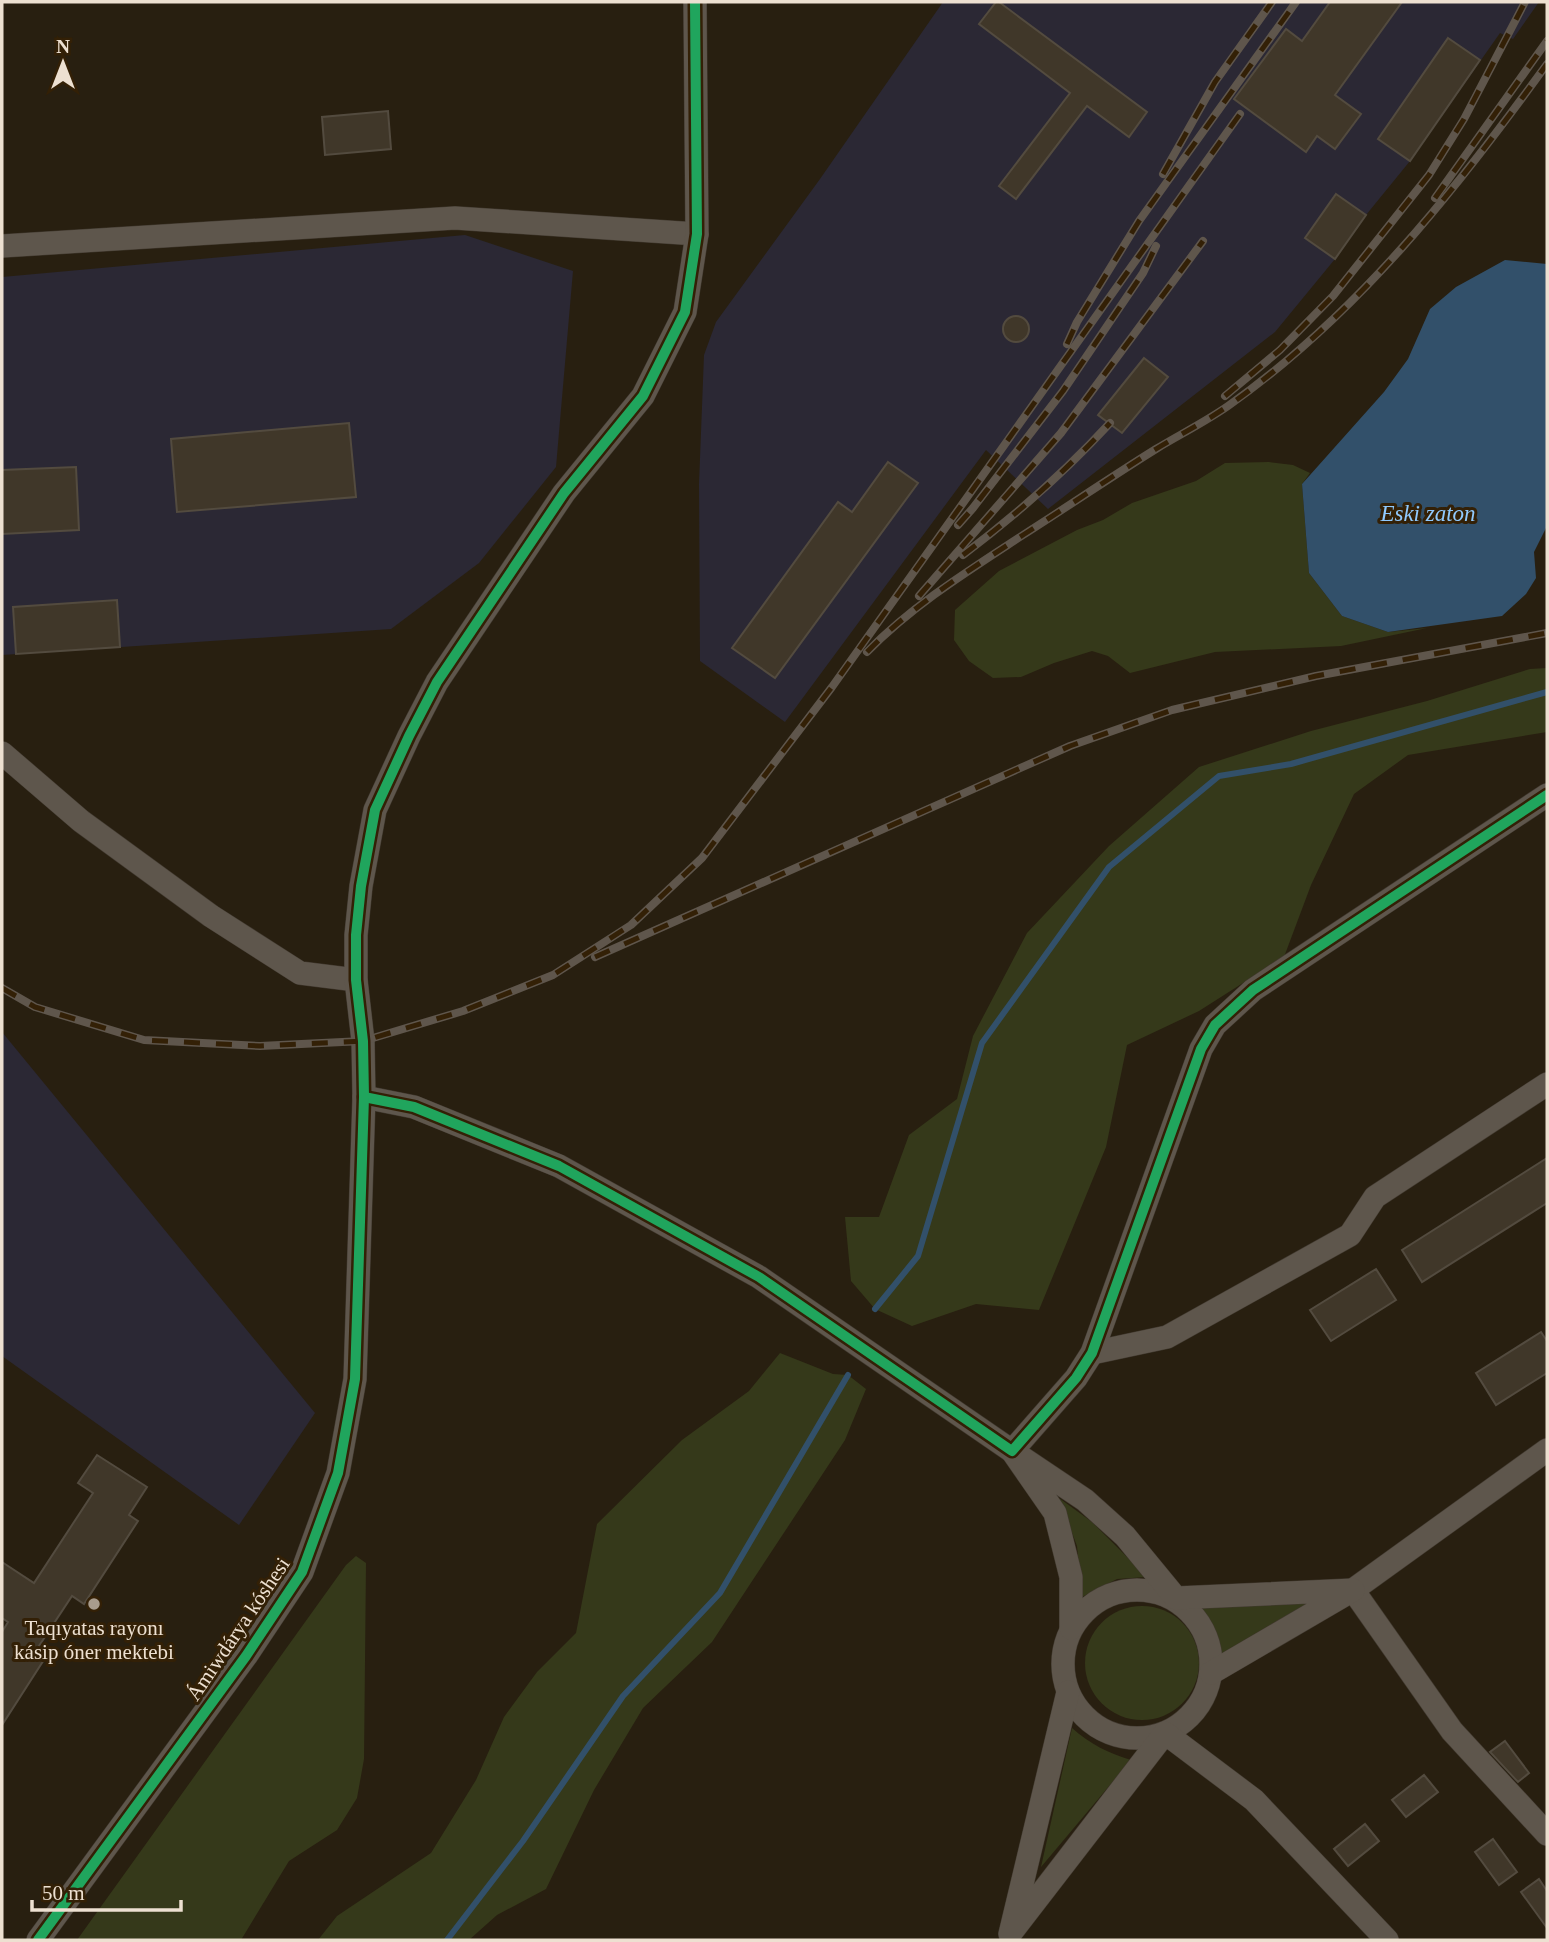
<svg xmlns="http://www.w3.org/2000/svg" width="1549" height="1942" font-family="'Times New Roman',serif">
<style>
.industrial{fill:#2b2834}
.green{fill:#35391a}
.water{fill:#32506a}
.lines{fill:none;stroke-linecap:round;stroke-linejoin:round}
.stream{stroke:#32506a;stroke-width:6}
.building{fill:#403729;stroke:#534b3f;stroke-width:2}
.minor-casing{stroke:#41392f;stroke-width:24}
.minor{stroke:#5e564c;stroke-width:23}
.rail-casing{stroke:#5f564c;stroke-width:8}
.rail{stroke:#332006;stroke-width:5;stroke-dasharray:16;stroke-linecap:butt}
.cycleway-casing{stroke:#332006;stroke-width:15}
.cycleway{stroke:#20a55d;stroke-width:10}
.poi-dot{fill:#a89c8d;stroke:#332006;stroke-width:2.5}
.labels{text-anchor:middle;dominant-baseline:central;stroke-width:6;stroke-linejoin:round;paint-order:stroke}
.poi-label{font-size:21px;fill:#ede0d1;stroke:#332006}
.street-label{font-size:21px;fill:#ede0d1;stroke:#332006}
.water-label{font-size:23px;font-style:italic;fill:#90c9fd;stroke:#332006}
</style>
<rect width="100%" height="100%" fill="#281f10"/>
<!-- industrial -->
<g class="industrial">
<path d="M943,2h596l-26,37 -13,-6 -90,128 -44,54 -31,44 -60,73 -227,177 -62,-59 -201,272 -85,-61 -1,-177 5,-129 12,-33 104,-143z"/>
<path d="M465,235l108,36 -17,196 -77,96 -88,66 -389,26v-378z"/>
<path d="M2,1032l313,381 -76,112 -237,-169z"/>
</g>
<!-- green -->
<g class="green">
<path d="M1269,462l24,3 17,8 -8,11 7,89 33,43 46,16 39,-4 -86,18 -126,6 -85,21 -22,-17 -16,-5 -38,12 -33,14 -28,1 -24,-17 -15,-21 1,-30 44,-39 78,-41 26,-10 29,-17 64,-22 29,-18z"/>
<path d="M1547,668v64l-139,23 -54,39 -43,91 -27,72 -85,54 -72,34 -21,102 -67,163 -63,-6 -64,22 -37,-17 -24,-28 -6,-64h34l30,-82 48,-36 16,-63 54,-103 82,-87 90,-79 112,-36 116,-30 103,-32z"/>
<path d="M780,1353l53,21 15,1 18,14 -21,51 -133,202 -69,66 -49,82 -48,99 -49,26 -28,25h-151l19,-24 94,-63 45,-73 28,-63 33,-45 39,-39 21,-109 85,-84 67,-49z"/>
<path d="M1059,1498l33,24 55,55 -30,2 -35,18 -5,-51z"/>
<path d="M356,1556l10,7 -2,196 -7,39 -20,32 -48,31 -48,79h-164l269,-375z"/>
<path d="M1316,1603l-96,57c-3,-21 -9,-37 -22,-54z"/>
<circle cx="1142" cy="1663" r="57"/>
<path d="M1072,1728c18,16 36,25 59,32l-90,107z"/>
</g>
<!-- water -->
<path class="water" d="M1505,260l42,4v262l-13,26 2,26 -10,16 -24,22 -114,16 -46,-16 -33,-43 -7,-89 82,-92 24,-33 22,-50 26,-22z"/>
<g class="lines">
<!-- stream -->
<g class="stream">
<path d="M875,1309l43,-53 64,-213 127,-176 110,-91 72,-12 256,-72"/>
<path d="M447,1940l76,-99 100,-145 97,-103 128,-218"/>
</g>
</g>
<!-- building -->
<g class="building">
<path d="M996,2h3l148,110 -18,25 -42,-31 -71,93 -17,-13 71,-93 -91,-69z"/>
<path d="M1330,2h72l-67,93 26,19 -26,35 -18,-13 -11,16 -72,-53 52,-70 16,12z"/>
<path d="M1448,38l32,22 -70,101 -32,-22z"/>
<path d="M388,111l3,38 -66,6 -3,-38z"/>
<path d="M1336,194l30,21 -31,44 -30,-21z"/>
<circle cx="1016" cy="329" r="13"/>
<path d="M1144,358l24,19 -46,56 -24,-18z"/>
<path d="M349,423l7,74 -179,15 -6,-73z"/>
<path d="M888,462l30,21 -143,195 -43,-30 106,-146 14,10z"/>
<path d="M76,467l3,63 -77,4v-64z"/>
<path d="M117,600l3,47 -104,7 -3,-47z"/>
<path d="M1547,1158v45l-125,79 -20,-32z"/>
<path d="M1376,1269l20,31 -65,41 -21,-31z"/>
<path d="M1541,1332l6,9v32l-51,32 -20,-32z"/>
<path d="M97,1455l50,32 -18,28 9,6 -54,83 -12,-8 -35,53 10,6 -45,70v-93l6,-10 -6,-4v-56l32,21 59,-90 -15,-10z"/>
<path d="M1505,1741l24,32 -11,9 -28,-30z"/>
<path d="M1424,1775l14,17 -32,25 -14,-17z"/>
<path d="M1365,1824l14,17 -31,25 -14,-17z"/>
<path d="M1493,1839l24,33 -18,13 -24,-33z"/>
<path d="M1539,1879l8,12v37l-26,-36z"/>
</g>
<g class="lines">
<!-- minor casing -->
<g class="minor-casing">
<g id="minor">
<path d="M2,246l453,-28 242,16"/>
<path d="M2,753l79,68 130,95 89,57 56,7"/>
<path d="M364,1097l50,10 145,59 200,111 253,174 64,-73 16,-25 109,-304 14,-24 38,-35 294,-195"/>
<path d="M1092,1353l75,-16 183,-102 25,-38 172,-113"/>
<path d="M1547,1450l-194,140 99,141 95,103"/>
<circle cx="1137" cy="1664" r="74"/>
<path d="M1071,1628v-51l-16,-64 -43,-62 73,49 40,36 51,62 177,-8 -142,83"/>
<path d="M1068,1692l-58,242 155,-201 89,67 133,140"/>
<path d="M38,1940l208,-284 56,-84 36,-99 17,-94 9,-282 -1,-56 -7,-61v-45l5,-49 14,-76 34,-74 28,-54 127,-189 79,-97 42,-84 12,-78 -2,-232"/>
</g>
</g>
<!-- minor -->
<use href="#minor" class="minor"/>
<!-- rail casing -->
<g class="rail-casing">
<g id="rail">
<path d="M1163,174l52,-92 57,-80"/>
<path d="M1435,198l112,-157"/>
<path d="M1067,344l10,-22 62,-101 157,-219"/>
<path d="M1225,396l55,-46 53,-54 96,-121 35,-56 61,-117"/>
<path d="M958,525l15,-17 90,-117 80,-118 13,-27"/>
<path d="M963,555c53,-40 102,-83 147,-132"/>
<path d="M919,596l142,-163 142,-192"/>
<path d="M867,652c46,-47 101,-81 156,-117 44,-28 88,-58 133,-86 23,-14 49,-27 72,-43 129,-91 227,-215 319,-342"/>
<path d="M595,957l475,-211 102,-36 144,-34 231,-43"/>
<path d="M2,988l33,19 109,33 116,6 103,-5 100,-30 90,-36 78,-50 71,-67 130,-171 408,-573"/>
</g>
</g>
<!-- rail -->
<use href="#rail" class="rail"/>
<!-- cycleway casing -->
<g class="cycleway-casing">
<g id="cycleway">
<path d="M364,1097l50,10 145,59 200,111 253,174 64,-73 16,-25 109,-304 14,-24 38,-35 294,-195"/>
<path d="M38,1940l208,-284 56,-84 36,-99 17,-94 9,-282 -1,-56 -7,-61v-45l5,-49 14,-76 34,-74 28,-54 127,-189 79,-97 42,-84 12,-78 -2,-232"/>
</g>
</g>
<!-- cycleway -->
<use href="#cycleway" class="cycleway"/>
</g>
<!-- markers -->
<circle class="poi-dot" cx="94" cy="1604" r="7"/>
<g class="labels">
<!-- poi labels -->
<g class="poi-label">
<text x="94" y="1628">Taqıyatas rayonı<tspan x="94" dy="24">kásip óner mektebi</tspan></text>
</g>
<!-- street labels -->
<g class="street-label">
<text transform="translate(238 1629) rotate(-56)">Ámiwdárya kóshesi</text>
</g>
<!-- water labels -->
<g class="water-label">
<text x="1428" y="513">Eski zaton</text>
</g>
</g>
<!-- border -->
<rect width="1549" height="1942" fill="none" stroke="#ede0d1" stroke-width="7"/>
<!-- north arrow -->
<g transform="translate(63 63)" stroke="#332006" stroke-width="5" paint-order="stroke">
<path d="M0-5L12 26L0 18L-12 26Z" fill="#ede0d1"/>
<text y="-10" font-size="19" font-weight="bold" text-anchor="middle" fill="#ede0d1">N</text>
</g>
<!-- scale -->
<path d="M32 1900v10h149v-10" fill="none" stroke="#ede0d1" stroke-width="3.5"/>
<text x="42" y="1900" font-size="21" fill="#ede0d1" stroke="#332006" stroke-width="5" paint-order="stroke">50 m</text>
</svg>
